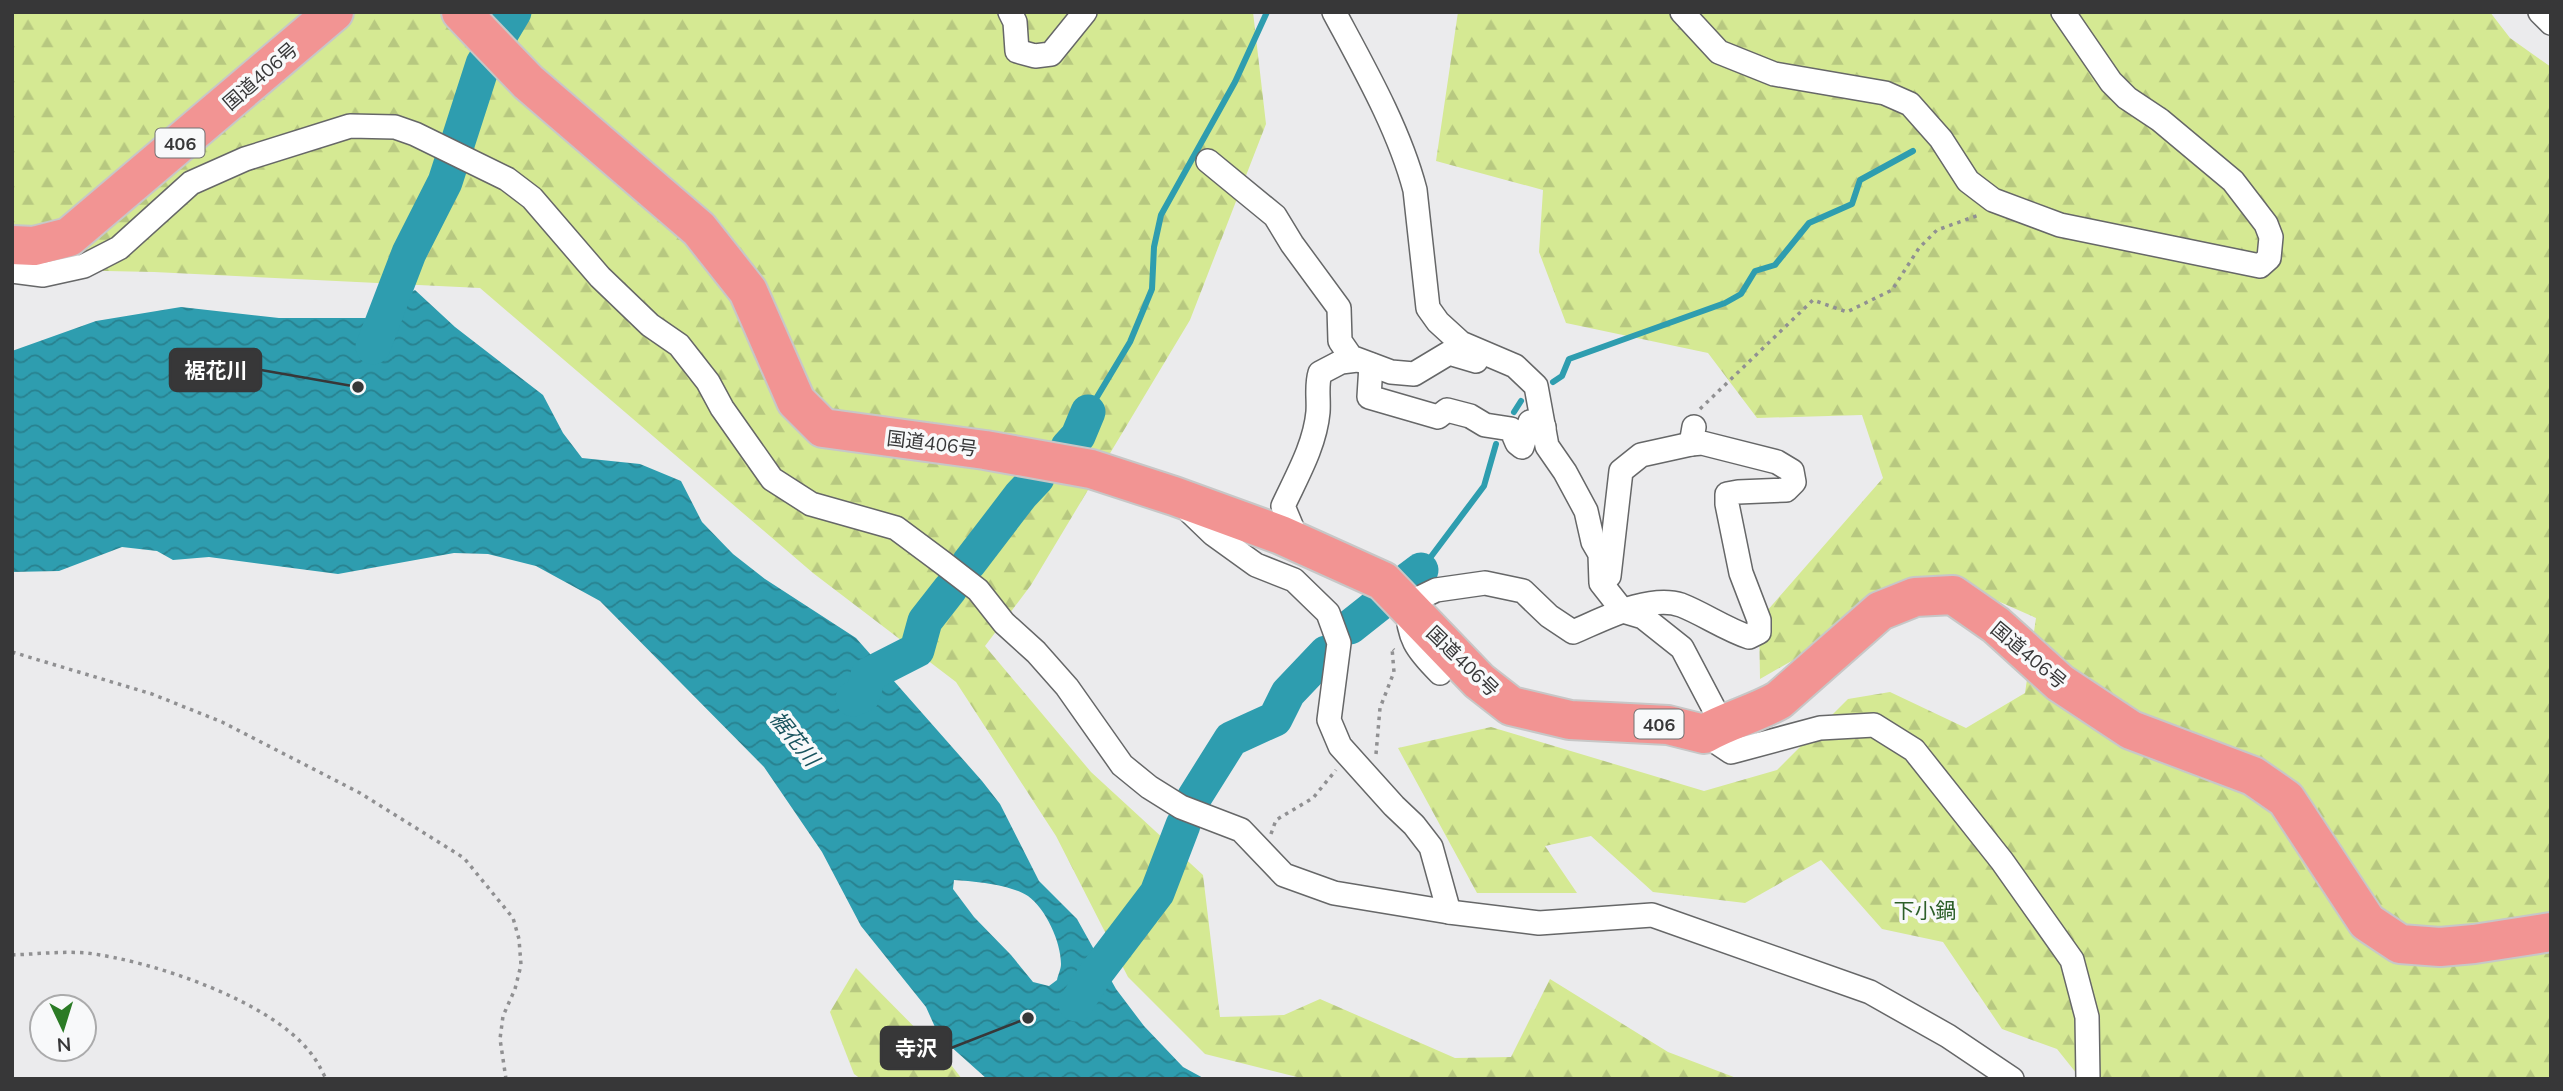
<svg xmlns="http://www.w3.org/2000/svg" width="2563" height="1091" font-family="Mulish,'Noto Sans JP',sans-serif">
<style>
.forest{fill:url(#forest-firs)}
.water{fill:url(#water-waves);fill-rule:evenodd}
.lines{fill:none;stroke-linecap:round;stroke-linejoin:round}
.stream{stroke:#2e9daf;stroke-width:6}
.river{stroke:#2e9daf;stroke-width:35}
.minor-casing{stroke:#666768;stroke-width:26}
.trunk-casing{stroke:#c7c7c7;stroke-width:42}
.path{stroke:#909092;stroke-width:3.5;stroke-dasharray:3.5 5;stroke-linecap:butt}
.minor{stroke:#fff;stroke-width:23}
.trunk{stroke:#f29493;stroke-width:38}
.labels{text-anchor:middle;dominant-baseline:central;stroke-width:7;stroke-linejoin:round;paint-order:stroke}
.shield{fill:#f8f9fa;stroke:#717172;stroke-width:2}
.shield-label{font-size:18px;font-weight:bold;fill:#373738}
.street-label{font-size:19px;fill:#373738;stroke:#f8f9fa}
.water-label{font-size:21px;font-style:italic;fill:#19545e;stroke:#f8f9fa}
.neighbourhood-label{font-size:21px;fill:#2d5f29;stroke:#f8f9fa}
.leader{fill:none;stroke:#373738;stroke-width:2.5}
.callout-dot{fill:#373738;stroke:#f8f9fa;stroke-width:2.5}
.callout{fill:#373738;stroke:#373738;stroke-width:2.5}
.callout-label{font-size:21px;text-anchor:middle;font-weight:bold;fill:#fff}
</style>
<defs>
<pattern id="forest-firs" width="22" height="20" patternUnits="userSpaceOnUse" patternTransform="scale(1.75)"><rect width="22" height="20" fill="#d5e993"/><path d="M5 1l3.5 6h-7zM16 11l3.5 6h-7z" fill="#b7c880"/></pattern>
<pattern id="water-waves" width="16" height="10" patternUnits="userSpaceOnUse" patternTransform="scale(1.75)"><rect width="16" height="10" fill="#2e9daf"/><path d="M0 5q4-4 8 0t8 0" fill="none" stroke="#28818f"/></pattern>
</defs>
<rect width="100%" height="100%" fill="#ebebed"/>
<!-- forest -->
<g class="forest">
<path d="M12,12h1241l13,112 -76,196 -159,265 -46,61 106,126 112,103 17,142 64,-2 36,-16 135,59 56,-1 39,-78 118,73 71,27h-434l-100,-25 -77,-77 -72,-141 -100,-154 -143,-109 -333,-285 -326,-16 -142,-3z"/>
<path d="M1458,12h1032l20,26 41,29v1012h-470l-24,-30 -55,-20 -59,-87 -61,-13 -61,-69 -76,43 -92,-11 -62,-56 -46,10 32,47h-100l-79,-145 93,-21 213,64 73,-21 71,-71 42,-7 76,36 59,-35 11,-75 -95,-42 -181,103 -1,-59 124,-142 -21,-63 -105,3 -49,-65 -142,-30 -27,-71 4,-62 -107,-29z"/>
<path d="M856,968l92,93 14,18h-101l-7,-5 -24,-62z"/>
</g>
<!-- water -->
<path class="water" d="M415,290l40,37 88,68 20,38 19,25 58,6 41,17 21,41 31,32 32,25 91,59 126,143 18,23 39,77 38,38 39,70 28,37 39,41 22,12h-218l-48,-43 -13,-29 -65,-81 -39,-74 -58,-85 -164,-166 -64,-35 -48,-12 -34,-1 -116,21 -129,-17 -36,3 -16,-9 -35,-4 -63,24 -47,1v-221l84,-30 85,-14 98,11h87zM954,880c19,1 58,5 74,16 18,13 33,46 33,68 0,5 -3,11 -4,16l-8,6 -16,-4 -22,-27 -37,-38 -21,-28z"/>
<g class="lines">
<!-- stream -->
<g class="stream">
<path d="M1553,382l9,-6 7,-17 156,-56 16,-9 14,-23 20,-6 34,-42 43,-19 8,-24 53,-29"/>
<path d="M1088,412l42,-70 22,-53 2,-42 7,-32 74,-133 32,-70"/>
<path d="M1514,412l7,-11"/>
<path d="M1421,570l63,-84 12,-42"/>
</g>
<!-- river -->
<g class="river">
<path d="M373,347l36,-94 36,-71 38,-118 31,-52"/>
<path d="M1068,447l10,-11 10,-24"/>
<path d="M969,563l52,-68 16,-17"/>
<path d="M1409,579l12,-9"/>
<path d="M1350,627l29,-23"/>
<path d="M853,699l10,-4 5,-20 49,-25 8,-29 25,-32"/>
<path d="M1194,798l37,-59 44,-20 13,-26 38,-40"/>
<path d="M1076,1004l18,-28 63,-83 26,-68"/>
</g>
<!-- minor casing -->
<g class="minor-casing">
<g id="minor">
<path d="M1010,12l5,10 2,29 18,5 16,-2 34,-42"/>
<path d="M1334,12c30,56 65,117 81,178l13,118 10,14 23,21 54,23 21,20 11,60 18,26 21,39 7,31 7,12 1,29 22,28 20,6 39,31 40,76"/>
<path d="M1682,12l37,40 55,22 111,19 25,11 31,35 27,42 25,19 67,25 200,41 9,-8 2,-21 -5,-13 -33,-43 -73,-61 -33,-22 -16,-16 -48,-70"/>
<path d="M2540,12l11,11"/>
<path d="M1208,161l67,55 17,28 47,64 1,33 11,16 40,15 23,2 35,-21 27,8"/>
<path d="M12,271l31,4 41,-9 35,-18 72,-65 54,-24 105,-33 45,1 20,7 92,45 25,19 68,79 50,48 29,20 29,37 14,26 50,71 39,25 85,24 47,35 35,27 26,33 32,29 31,35 55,78 27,22 32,20 60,23 43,45 50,18 115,19 90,11 113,-8 218,77 78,44 64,43"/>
<path d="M1371,365l-2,32 69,20 9,-7 23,6 15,9 26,4 6,14 5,4 8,-25 14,5"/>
<path d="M1187,509l26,25 43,31 38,15 34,33 11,30 -10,77 11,26 54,60 20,19 17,22 18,65"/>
<path d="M1298,542l-15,-36c14,-30 32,-61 35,-94 1,-14 -2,-26 2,-39l21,-11 16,-2"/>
<path d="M1609,576l12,-105 20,-16 50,-11"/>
<path d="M1440,673c-24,-24 -32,-35 -33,-69l29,-14 49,-7 38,8 26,25 24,16c29,-12 76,-38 108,-27 23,9 44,24 68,32l10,-5v-12l-18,-47 -14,-69v-10l11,-2 48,-2 8,-8 -2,-11 -15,-9 -75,-19 -11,1 3,-17"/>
<path d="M1704,734l27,18 89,-24 54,-3 40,25 88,111 70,99 15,57 1,62"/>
</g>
</g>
<!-- trunk casing -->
<g class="trunk-casing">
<g id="trunk">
<path d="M461,12l67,70 171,147 49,62 48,110 27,27 162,22 106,19 83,27 107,39 102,46 96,100 32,25 59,14 98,5 36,9c24,-14 51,-20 75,-34l101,-89 35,-14 38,-2 43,30 64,58 71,47 122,46 33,23 81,123 33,22 40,3 34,-3 77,-12"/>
<path d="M12,245l22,1 35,-9 265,-225"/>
</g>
</g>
<!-- path -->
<g class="path">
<path d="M1700,409l113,-109 34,12 45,-22 27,-42 18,-18 42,-15"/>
<path d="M12,652l140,42 70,28 138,71 104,65 49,60 6,21 2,26 -6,24 -12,27 -3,23 6,40"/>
<path d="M1376,754l4,-46 14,-36 -2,-24 2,2"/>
<path d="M1271,834l5,-14 37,-22 23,-28"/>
<path d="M12,955c25,-1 51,-4 75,-2 65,8 181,47 222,98 7,8 12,18 17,28"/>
</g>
<!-- minor -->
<use href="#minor" class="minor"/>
<!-- trunk -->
<use href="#trunk" class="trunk"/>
</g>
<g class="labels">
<!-- shield labels -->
<g class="shield">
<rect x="155.5" y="128.5" width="49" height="29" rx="5"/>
<rect x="1634.5" y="709.5" width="49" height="29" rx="5"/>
</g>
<g class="shield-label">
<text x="180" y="143">406</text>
<text x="1659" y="724">406</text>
</g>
<!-- street labels -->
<g class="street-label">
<text transform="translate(260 76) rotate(-41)">国道406号</text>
<text transform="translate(932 443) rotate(7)">国道406号</text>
<text transform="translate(2029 655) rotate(40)">国道406号</text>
<text transform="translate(1463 661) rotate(44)">国道406号</text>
</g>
<!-- water labels -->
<g class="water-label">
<text transform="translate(795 738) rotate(51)">裾花川</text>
</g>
<!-- neighbourhood labels -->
<g class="neighbourhood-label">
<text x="1925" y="910">下小鍋</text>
</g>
</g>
<!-- callouts -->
<path class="leader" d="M358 387L261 370M1028 1018L951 1048"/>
<g class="callout-dot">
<circle cx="358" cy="387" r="7"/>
<circle cx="1028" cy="1018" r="7"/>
</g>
<g class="callout">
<rect x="170" y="349" width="91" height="42" rx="7"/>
<rect x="881" y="1027" width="70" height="42" rx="7"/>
</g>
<g class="callout-label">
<text x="216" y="378">裾花川</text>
<text x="916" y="1056">寺沢</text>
</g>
<!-- border -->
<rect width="2563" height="1091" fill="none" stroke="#373738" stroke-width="28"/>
<!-- north arrow -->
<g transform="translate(63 1028) rotate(176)"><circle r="33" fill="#f8f9fa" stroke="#ababac" stroke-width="2"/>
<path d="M0-5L12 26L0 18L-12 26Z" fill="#2b7b25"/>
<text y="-10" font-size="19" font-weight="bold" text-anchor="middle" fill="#373738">N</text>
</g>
</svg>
